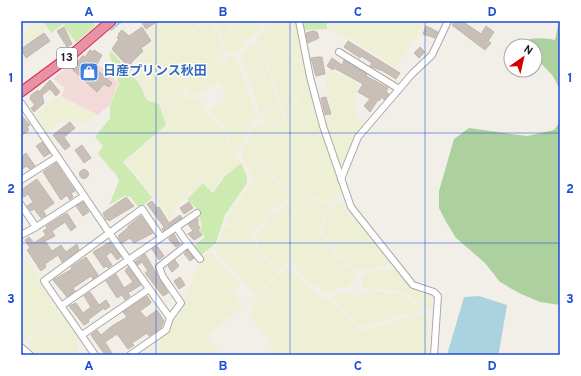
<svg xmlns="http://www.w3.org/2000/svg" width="581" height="376" font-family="Overpass,'Noto Sans JP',sans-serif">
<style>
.commercial{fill:#f2dad9}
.farmland{fill:#eef0d5}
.grass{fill:#cdebb0}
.forest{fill:#add19e}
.water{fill:#aad3df}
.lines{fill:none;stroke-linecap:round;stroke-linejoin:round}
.stream{stroke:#aad3df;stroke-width:2}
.building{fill:#c7bfb8;stroke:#c4b6ab}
.minor-casing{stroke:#a9a9a9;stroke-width:8}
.highway-casing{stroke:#dc2a67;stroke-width:11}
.minor{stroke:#fff;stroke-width:6}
.highway{stroke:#e892a2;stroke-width:9}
.grid{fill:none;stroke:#1d4ed8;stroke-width:1;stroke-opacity:0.55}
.labels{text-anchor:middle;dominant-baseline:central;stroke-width:3;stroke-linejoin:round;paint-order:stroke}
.shield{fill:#fff;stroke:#646464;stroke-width:1}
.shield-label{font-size:12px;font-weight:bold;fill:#222}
.shop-label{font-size:13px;font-weight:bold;fill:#366cbe;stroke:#fff;text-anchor:start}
.neatline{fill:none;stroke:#1d4ed8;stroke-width:1.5}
.grid-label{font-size:13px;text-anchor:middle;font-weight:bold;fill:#1d4ed8}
</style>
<rect width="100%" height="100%" fill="#f2efe9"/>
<!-- commercial -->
<path class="commercial" d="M83,54l29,21 6,9 -9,22 -12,9 -36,-19 4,-8 -12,-9z"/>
<!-- farmland -->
<g class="farmland">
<path d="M26,21h16l5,8 -26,19v-10l10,-11z"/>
<path d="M160,21h44l-25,18 11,-5 17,-13h5l13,33 -10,5 6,4 6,-3 -1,-4h9l21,58 -19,40 -3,-2 -5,-16 -7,-11 -14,-17 18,-6 -6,-20 -25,12 -5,1 -4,-7 -24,13 -6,1 -8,-4 -8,-16 -7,-9 4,-5 4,-13 13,-14 -7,-10z"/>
<path d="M216,21h17l-5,5 17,20 -10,6h-8l-12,-30z"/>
<path d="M237,21h24l1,7 -17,14 -14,-16z"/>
<path d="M265,21h31v1l-30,7z"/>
<path d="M328,21h101l-33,46 -44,-27 -23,-11z"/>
<path d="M297,23l7,33 -32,17 -17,-32 10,-12z"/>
<path d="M254,43l15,27 -20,10 -9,-24z"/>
<path d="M304,57l11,49 -12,4 -5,-12 -5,-1 -13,3 -8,-26z"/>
<path d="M328,70l28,11v36l10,4 -10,14 -11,30 -6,-1 -15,-46 9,-2 -7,-30z"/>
<path d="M269,72l11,33 -20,9 -10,-33z"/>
<path d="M183,92l5,7 9,-1 28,36 8,18 8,10 -18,14 -11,16 -29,-40 -17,-31 -6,-17z"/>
<path d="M55,97l10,2 31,16 -6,7h-28l-5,2 -11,9 -11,-16z"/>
<path d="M292,98l4,1 6,13 14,-4 26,84 -12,10 -15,-6 -2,4 -22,-8 -25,-23 -7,-9 2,-5 -4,5 7,8 10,12 17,13 -5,8 -8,6 -2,-1 -24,28 -26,-11 5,-12 23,-30 6,5 6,11 9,8 -7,-8 -6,-10 -9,-9 -11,-20 1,-10 10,-20 11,-4 14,16 -17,14 19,-14 -11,-11 11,-5 -2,-4 8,-3 -5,-16z"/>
<path d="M281,107l3,9 -8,4 1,3 -8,4 -8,-12z"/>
<path d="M166,126l37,56 -30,26 -1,2 4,6 -6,3 -31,-42 -4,-3 -10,-12z"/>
<path d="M292,194l22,8 2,-3 14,5 -11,26 -32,-27z"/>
<path d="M339,201l38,42 16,20 -35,9 -21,-20 -15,-21 5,-19z"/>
<path d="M285,205l31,24 9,10 10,16 23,21 -12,12h-6l-9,4 -9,-1 -18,-14 -10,-13 -6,-1 -7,6 -7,-4 -6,-8 -11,-4 1,-11 -3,-6 17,-21z"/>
<path d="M225,225l13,4 16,9 1,5 -1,7 2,4 12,6 3,5 10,5 -25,26 -42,-47 4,-5z"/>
<path d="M210,251l31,34 -9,8 11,13 -29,24 -6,7 12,18h-62l2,-15 9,-11 17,-29 -1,-3 15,-36z"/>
<path d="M26,260l7,8 20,37 11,13 -43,24v-79z"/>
<path d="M289,268l30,27 14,8 27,27 15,-2 37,-12 16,-2 1,41h-165l9,-8 -24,-33 6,-14 28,-30z"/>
<path d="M393,269l6,4 15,17 18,7v13l-24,-16 -24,-5 -18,1 -4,-4 -1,-11 12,-4z"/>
<path d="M373,291l20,3h7l11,7 11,4 3,6 -27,5 -34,11 -8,-4 -23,-24v-3l5,-3 17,2z"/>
<path d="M65,319l14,20 -2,4 3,12h-46l-5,-15z"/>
</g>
<!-- grass -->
<g class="grass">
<path d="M43,21h50l2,5 -19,17 -13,-19 -12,9z"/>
<path d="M302,21h25v8l-23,1z"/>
<path d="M111,51l28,32 8,17 12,4 7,21 -43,37c10,12 20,23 29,36l-13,10 -9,-12 -3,1 -1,-2 -17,10 10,-24 -2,-5 -19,-22 5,-8 -8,-9 15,-19v-13l9,-21c-4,-10 -5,-20 -10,-29z"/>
<path d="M241,163l6,14v6l-22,32 -9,28 -16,13 -7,-9 12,-10 -6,-7 3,-3 -3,-11 2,-3 -14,-14 16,-16 10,10 11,-16z"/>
</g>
<!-- forest -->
<g class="forest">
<path d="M559,21h1v69l-7,-14 -15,-16 -3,-1v-13h-16c8,-10 25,-8 36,-6z"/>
<path d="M560,122v183l-20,-3 -21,-9 -19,-11 -15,-19 -29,-25 -11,-18 -6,-12v-17l15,-52 15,-11 58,8 27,-6z"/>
</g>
<!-- water -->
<path class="water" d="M479,296l28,9 -8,47 -3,3h-49l17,-58z"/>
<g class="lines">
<!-- stream -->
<path class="stream" d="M111,30l11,-9"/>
</g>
<!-- building -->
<g class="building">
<path d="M145,21h13l-12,8 -4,-6z"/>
<path d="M455,21h7l19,13 5,-8 8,6 -6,9 3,2 -6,7 -33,-25z"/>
<path d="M426,26l12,6 -3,6 -12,-4z"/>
<path d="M64,27l8,17 -5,3 -10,-16z"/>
<path d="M142,27l9,14 -10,7 2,3 -12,12 3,4 -3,3 -19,-21 7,-10 -2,-1 2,-3 -1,-1 4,-4 7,6z"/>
<path d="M313,31l4,1 2,6 -11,5 -2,-10z"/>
<path d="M44,33l6,8 -24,17 -5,-9z"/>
<path d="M348,41l52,32 -4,6 -13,-8 -13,-5 2,-3 -11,-7 -1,2 -16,-11z"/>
<path d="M420,47l5,5 -6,6 -5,-5z"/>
<path d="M90,50l3,2 1,-2 8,5 -7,13 17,15 -3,4 -5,-3 -7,8 -24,-22v-3l10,-11 2,1z"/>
<path d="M319,57h3l3,17 -9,2 -5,-18z"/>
<path d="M332,58l10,7 2,-5 23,14 -1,2 22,12 -2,3 3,3 -5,6 -2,-3 -3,4 -1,-1 -8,12 -6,-6 6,-7 -12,-7 5,-8 -29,-16 -1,2 -6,-4z"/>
<path d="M50,80l10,12 -4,4 -6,-7 -8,6 2,8 -10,9 -3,-4 4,-3 -5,-6 1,-4 7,-5 1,2z"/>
<path d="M326,97l5,17 -6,1 -4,-17z"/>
<path d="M21,115l9,10 -3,2 2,3 -8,6z"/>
<path d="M70,122l5,6 -11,9 6,9 -5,4 -12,-15z"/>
<path d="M42,142l8,11 -6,4 -8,-11z"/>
<path d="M82,145l9,13 -7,5 -9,-13z"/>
<path d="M26,153l9,13 -5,3 -4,-3 -5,4v-13z"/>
<path d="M56,163l19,28 -4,2 2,4 -3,3 -3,-5 -6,5 -18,-28z"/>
<circle cx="84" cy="174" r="4.5"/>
<path d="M37,179l17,24 -11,8 3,4 -5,3 -7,-9 -3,2 -4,-5 6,-4 -5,-8 -4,3 -3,-5v-2z"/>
<path d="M126,197l8,9 -25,15 -1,-2 -2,1 -3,-7z"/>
<path d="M152,201l5,7 2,-1 10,16 11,-8 2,3 -19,13 -1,-2 2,-2 -17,-23z"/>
<path d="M83,202l6,10 -6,4 -7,-10z"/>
<path d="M189,202l4,6 -9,6 -4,-6z"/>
<path d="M67,213l9,14 -5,4 -6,-9 -13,9 3,5 -10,5 7,10 9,-6 5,7 11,-8 2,6 -17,12 -4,-7 -13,9 1,3 -5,4 -14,-21 3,-2 -5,-8 4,-3 5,6 12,-8 -3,-4 4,-2 -1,-3z"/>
<path d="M141,216l12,17 -19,10 -4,-5 -8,5 -4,-6 1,-2 9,-7v-2z"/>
<path d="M198,218v7l2,3 -2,2 4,5 -8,5 -6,-6 5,-3 -5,-7z"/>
<path d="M174,234l6,10 -4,3 -7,-7v-2z"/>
<path d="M110,242l11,15 -4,3 -6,-8 -5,4 6,9 -4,3 -2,-2 -2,2 -11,-16z"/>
<path d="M157,246l7,10 -5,4 -7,-11z"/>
<path d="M187,250l7,8 -4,3 -6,-7z"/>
<path d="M145,254l23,39 -5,3 -18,-23 3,-2 -6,-9 -4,3 -3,-3z"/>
<path d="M86,257l12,18 -5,4 -2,-3 -18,12 2,3 -8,6 -14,-17 19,-11 -1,-2z"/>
<path d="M175,260l4,6 -7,6 -4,-6z"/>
<path d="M128,267l13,18 -13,8 2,3 -5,4 -3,-5 -5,3 -11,-17 10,-7 8,14 9,-6 -8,-11z"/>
<path d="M180,277l5,8 -6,4 -5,-8z"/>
<path d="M90,292l9,13 7,-5 4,6 -5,4 -1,-2 -16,12 1,2 -5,3 -15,-19 7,-3 7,10 8,-6 -7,-11z"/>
<path d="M147,296l4,6 -1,2 -10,7 6,7 11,-8 7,11 -3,7 -12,8 -2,-3 -15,10 2,2 -6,4 -11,-15 -12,8 8,13h-8l-14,-20 6,-5 4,5 11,-9 15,-9 -4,-5z"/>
</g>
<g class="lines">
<!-- minor casing -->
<g class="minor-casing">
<g id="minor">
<path d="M299,21l11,56 13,49 28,81 62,78 21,7 4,4 -4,59"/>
<path d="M339,52l60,37"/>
<path d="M21,103l89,131 60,84"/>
<path d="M341,179l17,-42 54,-63 20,-19 16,-34"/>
<path d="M21,180l36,-23"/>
<path d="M21,205l15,22 48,-31"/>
<path d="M21,235l15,-8"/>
<path d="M188,244l12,15"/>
<path d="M61,306l136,-93"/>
<path d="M82,335l67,-46"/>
<path d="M21,347l9,8"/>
<path d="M95,355l-51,-74 98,-72 19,28"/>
<path d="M130,355l36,-25 4,-12 11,-15 -18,-26 -4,-10 29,-23 -12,-17"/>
</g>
</g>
<!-- highway casing -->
<g class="highway-casing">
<path id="highway" d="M21,92l54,-40 36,-31"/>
</g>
<!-- minor -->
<use href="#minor" class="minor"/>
<!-- highway -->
<use href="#highway" class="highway"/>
</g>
<!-- grid -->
<path class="grid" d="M156,21v334M290,21v334M425,21v334M21,133h539M21,243h539"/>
<!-- icons -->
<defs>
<g id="shop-square" transform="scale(1)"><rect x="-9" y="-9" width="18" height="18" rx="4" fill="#3f7fe0" stroke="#fff"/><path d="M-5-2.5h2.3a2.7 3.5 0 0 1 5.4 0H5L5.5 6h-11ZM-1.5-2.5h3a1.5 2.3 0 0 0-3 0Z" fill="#fff"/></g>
</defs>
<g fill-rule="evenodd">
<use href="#shop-square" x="89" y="72"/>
</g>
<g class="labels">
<!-- shield labels -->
<rect class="shield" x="57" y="48" width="20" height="20" rx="3"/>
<g class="shield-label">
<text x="67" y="58">13</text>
</g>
<!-- shop labels -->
<g class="shop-label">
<text x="103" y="72">日産プリンス秋田</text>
</g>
</g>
<!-- border -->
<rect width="581" height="376" fill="none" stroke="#ffffff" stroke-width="44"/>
<!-- north arrow -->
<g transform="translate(523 58) rotate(34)"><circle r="19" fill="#ffffff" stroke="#a7a7a7"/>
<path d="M0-3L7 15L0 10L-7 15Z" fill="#d40000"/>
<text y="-6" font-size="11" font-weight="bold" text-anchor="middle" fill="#222222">N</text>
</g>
<rect x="22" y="22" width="537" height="332" class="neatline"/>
<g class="grid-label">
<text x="89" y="16">A</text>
<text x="223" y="16">B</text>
<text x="358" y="16">C</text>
<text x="492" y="16">D</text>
<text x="11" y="82">1</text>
<text x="570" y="82">1</text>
<text x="11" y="193">2</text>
<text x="570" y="193">2</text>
<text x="11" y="303">3</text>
<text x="570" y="303">3</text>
<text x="89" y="370">A</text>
<text x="223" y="370">B</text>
<text x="358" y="370">C</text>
<text x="492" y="370">D</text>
</g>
</svg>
